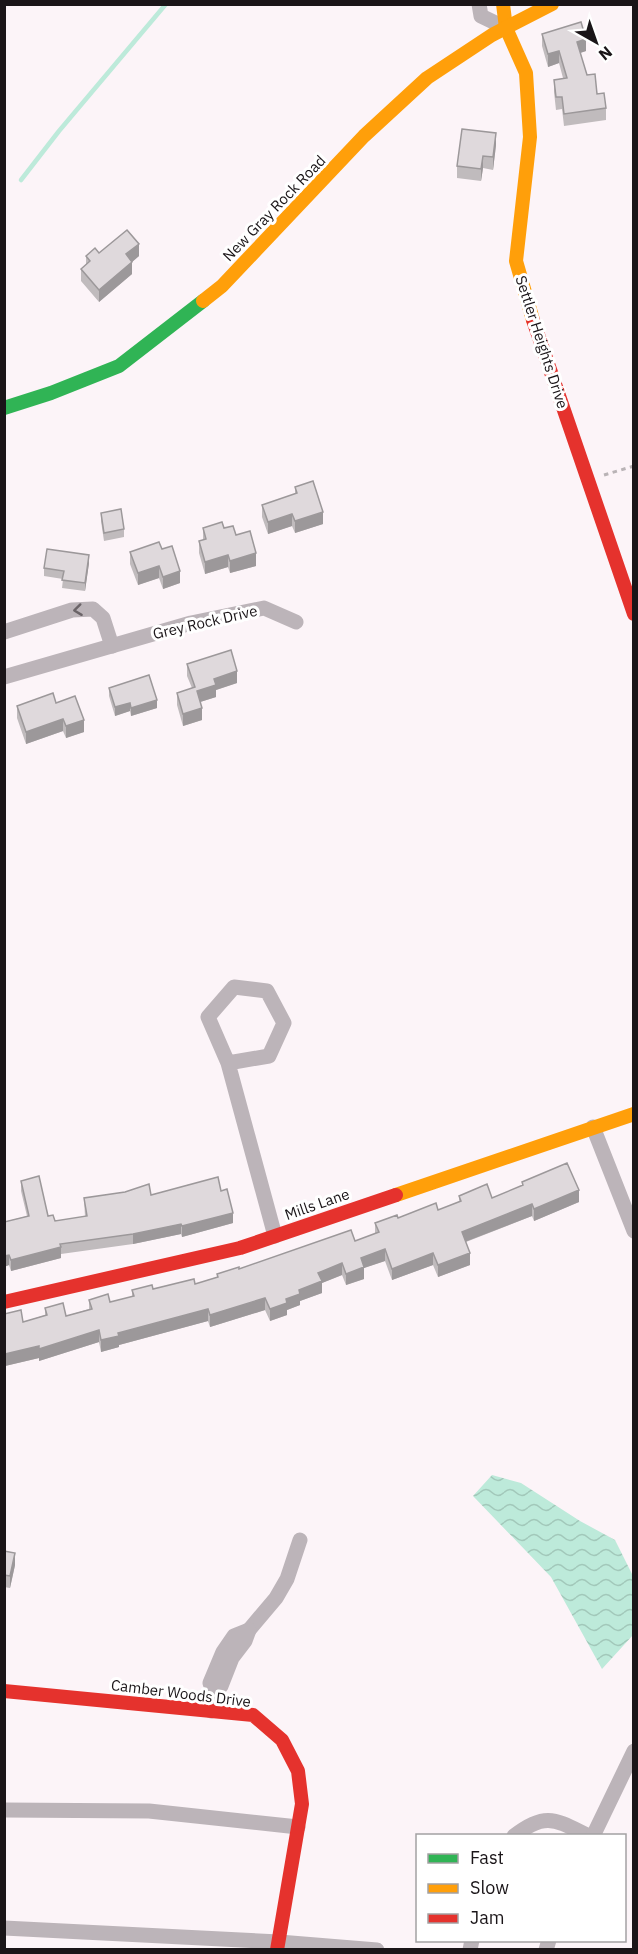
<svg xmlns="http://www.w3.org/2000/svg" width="638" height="1954" font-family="'IBM Plex Sans',sans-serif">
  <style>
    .water { fill: url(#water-waves) }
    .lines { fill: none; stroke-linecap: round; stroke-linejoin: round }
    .stream { stroke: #bdeada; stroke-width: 4.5 }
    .path { stroke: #b9b3b6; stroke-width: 3; stroke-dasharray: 4.5 4.5; stroke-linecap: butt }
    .street { stroke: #bcb4b9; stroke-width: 15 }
    .fast { stroke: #30b455; stroke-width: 14 }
    .slow { stroke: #ff9f0a; stroke-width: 14 }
    .jam { stroke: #e5322d; stroke-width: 14 }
    .wall { fill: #c0bbbd }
    .shaded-wall { fill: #9c989a }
    .building { fill: #dfd9dc; stroke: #9c989a; stroke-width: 1.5 }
    .oneway { stroke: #6b6468 }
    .labels { text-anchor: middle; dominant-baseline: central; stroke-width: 6; stroke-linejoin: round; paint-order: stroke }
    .street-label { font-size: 15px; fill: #1a1518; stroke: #fff }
  </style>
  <defs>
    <pattern id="water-waves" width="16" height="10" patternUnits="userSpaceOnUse" patternTransform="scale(1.5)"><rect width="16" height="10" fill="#bdeada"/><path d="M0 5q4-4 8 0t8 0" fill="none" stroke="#a2c8ba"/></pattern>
  </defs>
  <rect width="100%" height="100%" fill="#fcf4f8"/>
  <path class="water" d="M 492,1475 L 521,1483 L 580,1521 L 615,1540 L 633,1576 L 633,1635 L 602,1669 L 551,1577 L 473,1496 Z"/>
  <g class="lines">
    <path class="stream" d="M 21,180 L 59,131 L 166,4"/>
    <path class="path" d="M 604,475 L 634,466"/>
    <g class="street">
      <path d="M 479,4 L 481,16 L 506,28"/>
      <path d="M 4,632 L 72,610 L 93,609 L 103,618 L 112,646"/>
      <path d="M 4,677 L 191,623 L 264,608 L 296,622"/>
      <path d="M 228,1063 L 208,1017 L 234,987 L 267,991 L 284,1023 L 269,1056 L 228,1063 L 275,1236"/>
      <path d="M 593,1127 L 634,1231"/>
      <path d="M 249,1630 L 276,1598 L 287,1579 L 300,1540"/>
      <path d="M 211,1711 L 214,1695 L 221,1686 L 232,1658 L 245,1641 L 249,1630 L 234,1636 L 223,1652 L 210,1683 L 214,1695"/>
      <path d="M 4,1810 L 149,1811 L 298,1827"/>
      <path d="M 514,1836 C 546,1811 556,1820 589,1836"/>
      <path d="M 593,1836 L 634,1751"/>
      <path d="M 4,1928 L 279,1942 L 377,1950"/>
      <path d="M 470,1950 L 472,1940"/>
      <path d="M 546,1950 L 549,1940"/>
    </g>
    <path class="fast" d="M 4,408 L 51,393 L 119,366 L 203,301"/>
    <g class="slow">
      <path d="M 503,4 L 506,28 L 526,73 L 530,137 L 516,261 L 533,320"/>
      <path d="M 203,301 L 222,286 L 364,136 L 427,78 L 492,35 L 552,4"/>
      <path d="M 396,1195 L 634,1114"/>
    </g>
    <g class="jam">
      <path d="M 533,320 L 634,614"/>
      <path d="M 4,1302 L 240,1248 L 396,1195"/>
      <path d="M 4,1691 L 253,1715 L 282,1740 L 298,1771 L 302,1804 L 277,1950"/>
    </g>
  </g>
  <g class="wall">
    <path d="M 542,34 L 586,51 L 580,53 L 587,75 L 606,108 L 606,120 L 564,126 L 562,109 L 556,110 L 554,92 L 554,80 L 563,78 L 559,63 L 548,67 L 542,46 Z"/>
    <path d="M 496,145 L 493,170 L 483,168 L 481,181 L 457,178 L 457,166 Z"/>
    <path d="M 99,253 L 139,256 L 132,262 L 132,274 L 99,302 L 81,281 L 81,269 L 86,265 L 86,256 Z"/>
    <path d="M 295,487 L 323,524 L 295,533 L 292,526 L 268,534 L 262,517 L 262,505 L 295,494 Z"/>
    <path d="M 101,513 L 124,529 L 124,537 L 104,541 L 101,521 Z"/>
    <path d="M 203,528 L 224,528 L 236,535 L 256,566 L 230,573 L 228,567 L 205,574 L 199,553 L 199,541 L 203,540 Z"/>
    <path d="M 162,549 L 180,583 L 163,589 L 159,578 L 138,585 L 130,564 L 130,552 Z"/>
    <path d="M 89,563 L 85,591 L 62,588 L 63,579 L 44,576 L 44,568 Z"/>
    <path d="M 187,664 L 237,683 L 216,690 L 216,697 L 200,702 L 202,720 L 183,726 L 177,705 L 177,693 L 192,688 L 187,676 Z"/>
    <path d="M 109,688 L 157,708 L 131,716 L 130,711 L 115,716 L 109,696 Z"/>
    <path d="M 56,703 L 84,732 L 66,738 L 63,731 L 26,744 L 17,718 L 17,706 Z"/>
    <path d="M 21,1181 L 48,1216 L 55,1221 L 85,1217 L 84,1198 L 221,1191 L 233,1223 L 182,1237 L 181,1234 L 133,1244 L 61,1254 L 61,1258 L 11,1271 L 9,1265 L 4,1267 L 4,1222 L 27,1216 L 21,1191 Z"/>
    <path d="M 522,1182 L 579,1202 L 534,1221 L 532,1216 L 466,1242 L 470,1265 L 438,1277 L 433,1265 L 392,1280 L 385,1261 L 364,1268 L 364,1279 L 346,1285 L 342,1275 L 322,1283 L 322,1293 L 300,1301 L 300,1305 L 287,1310 L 287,1315 L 270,1321 L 265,1310 L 210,1327 L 208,1321 L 119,1345 L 119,1347 L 101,1352 L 99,1342 L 39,1361 L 39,1358 L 5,1366 L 4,1314 L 23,1322 L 45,1315 L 45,1308 L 66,1316 L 89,1309 L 89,1300 L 110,1302 L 132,1297 L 132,1290 L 153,1289 L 195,1284 L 217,1278 L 217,1274 L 355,1241 L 375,1234 L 375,1223 L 438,1210 L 459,1202 L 459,1196 L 492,1198 L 522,1186 Z"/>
    <path d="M 4,1551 L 15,1565 L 10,1588 L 4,1587 Z"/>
  </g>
  <g class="shaded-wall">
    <path d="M 586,39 L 586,51 L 577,54 L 577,42 Z"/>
    <path d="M 559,51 L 559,63 L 548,67 L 548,54 Z"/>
    <path d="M 496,133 L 496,145 L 493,170 L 493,157 Z"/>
    <path d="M 483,156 L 483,168 L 481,181 L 481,169 Z"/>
    <path d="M 139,244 L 139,256 L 132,262 L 132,274 L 99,302 L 99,290 L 126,254 Z"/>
    <path d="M 323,512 L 323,524 L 295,533 L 295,521 Z"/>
    <path d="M 292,514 L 292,526 L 268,534 L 268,522 Z"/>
    <path d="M 256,553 L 256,566 L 230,573 L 230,561 Z"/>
    <path d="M 89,555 L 89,563 L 85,591 L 85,583 Z"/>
    <path d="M 228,555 L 228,567 L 205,574 L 205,562 Z"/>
    <path d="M 159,566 L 159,578 L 138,585 L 138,573 Z"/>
    <path d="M 180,571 L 180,583 L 163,589 L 163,577 Z"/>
    <path d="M 237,671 L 237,683 L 216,690 L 216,697 L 197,703 L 197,691 L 214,679 Z"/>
    <path d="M 157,700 L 157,708 L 131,716 L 131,708 Z"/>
    <path d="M 130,703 L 130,711 L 115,716 L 115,707 Z"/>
    <path d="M 202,708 L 202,720 L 183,726 L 183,714 Z"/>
    <path d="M 63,719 L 63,731 L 26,744 L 26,732 Z"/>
    <path d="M 84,720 L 84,732 L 66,738 L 66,726 Z"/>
    <path d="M 579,1190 L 579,1202 L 534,1221 L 534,1209 Z"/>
    <path d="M 532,1204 L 532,1216 L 462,1243 L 462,1232 Z"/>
    <path d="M 233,1213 L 233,1223 L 182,1237 L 182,1226 Z"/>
    <path d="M 181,1224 L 181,1234 L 133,1244 L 133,1234 Z"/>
    <path d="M 61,1247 L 61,1258 L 11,1271 L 11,1260 Z"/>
    <path d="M 385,1249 L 385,1261 L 364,1268 L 364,1279 L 346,1285 L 346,1274 L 361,1258 Z"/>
    <path d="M 433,1253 L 433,1265 L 392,1280 L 392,1269 Z"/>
    <path d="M 470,1253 L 470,1265 L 438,1277 L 438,1265 Z"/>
    <path d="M 9,1255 L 9,1265 L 4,1267 L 4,1256 Z"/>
    <path d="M 342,1263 L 342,1275 L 322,1283 L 322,1293 L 300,1301 L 300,1305 L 287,1310 L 287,1315 L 270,1321 L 270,1309 L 299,1290 L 318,1273 Z"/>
    <path d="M 265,1298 L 265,1310 L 210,1327 L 210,1315 Z"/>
    <path d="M 208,1309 L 208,1321 L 119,1345 L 119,1347 L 101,1352 L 101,1340 L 118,1333 Z"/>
    <path d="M 99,1330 L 99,1342 L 39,1361 L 39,1349 Z"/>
    <path d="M 39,1346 L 39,1358 L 5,1366 L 5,1354 Z"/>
    <path d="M 15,1553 L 15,1565 L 10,1588 L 10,1576 Z"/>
  </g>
  <g class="building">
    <path d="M 581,22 L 586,39 L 577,42 L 587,75 L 595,74 L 597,94 L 604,93 L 606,108 L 564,114 L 562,97 L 556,97 L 554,80 L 567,78 L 559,51 L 548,54 L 542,34 Z"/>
    <path d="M 462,129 L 496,133 L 493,157 L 483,156 L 481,169 L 457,166 Z"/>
    <path d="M 127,230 L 139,244 L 126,254 L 132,262 L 99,290 L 81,269 L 90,261 L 86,256 L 95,248 L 99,253 Z"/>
    <path d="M 313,481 L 323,512 L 295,521 L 292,514 L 268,522 L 262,505 L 297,493 L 295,487 Z"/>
    <path d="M 121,509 L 124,529 L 104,533 L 101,513 Z"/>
    <path d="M 222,522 L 224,528 L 233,526 L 236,535 L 250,531 L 256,553 L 230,561 L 228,555 L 205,562 L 199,541 L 206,539 L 203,528 Z"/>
    <path d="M 159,542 L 162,549 L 172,546 L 180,571 L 163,577 L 159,566 L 138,573 L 130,552 Z"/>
    <path d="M 47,549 L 89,555 L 85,583 L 62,580 L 64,571 L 44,568 Z"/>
    <path d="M 231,650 L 237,671 L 214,679 L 216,685 L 197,691 L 202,708 L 183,714 L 177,693 L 195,687 L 187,664 Z"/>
    <path d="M 149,675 L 157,700 L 131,708 L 130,703 L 115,707 L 109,688 Z"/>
    <path d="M 53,693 L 56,703 L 75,696 L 84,720 L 66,726 L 63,719 L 26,732 L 17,706 Z"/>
    <path d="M 567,1163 L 579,1190 L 534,1209 L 532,1204 L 462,1232 L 470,1253 L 438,1265 L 433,1253 L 392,1269 L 385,1249 L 361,1258 L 364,1267 L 346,1274 L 342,1263 L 318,1273 L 322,1281 L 299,1290 L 300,1294 L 286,1299 L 287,1303 L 270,1309 L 265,1298 L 210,1315 L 208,1309 L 118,1333 L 119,1336 L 101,1340 L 99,1330 L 39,1349 L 39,1346 L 5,1354 L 4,1314 L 21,1310 L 23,1322 L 47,1315 L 45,1308 L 63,1303 L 66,1316 L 92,1309 L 89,1300 L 108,1294 L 110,1302 L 134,1296 L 132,1290 L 152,1285 L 153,1289 L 194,1279 L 195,1284 L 218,1277 L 217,1274 L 239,1267 L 239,1269 L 351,1230 L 355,1241 L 379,1232 L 375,1223 L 397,1215 L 398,1218 L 436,1203 L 438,1210 L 461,1201 L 459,1196 L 487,1184 L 492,1198 L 523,1185 L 522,1182 Z"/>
    <path d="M 39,1176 L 48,1216 L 53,1215 L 55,1221 L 87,1216 L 84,1198 L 125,1192 L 149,1184 L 151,1195 L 218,1177 L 221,1191 L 227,1189 L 233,1213 L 182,1226 L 181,1224 L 133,1234 L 60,1244 L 61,1247 L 11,1260 L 9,1255 L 4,1256 L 4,1222 L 29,1216 L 21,1181 Z"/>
    <path d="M 4,1551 L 15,1553 L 10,1576 L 4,1575 Z"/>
  </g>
  <defs><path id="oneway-chevron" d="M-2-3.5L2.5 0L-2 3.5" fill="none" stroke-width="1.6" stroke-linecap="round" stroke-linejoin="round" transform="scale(1.5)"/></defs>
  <use class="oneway" href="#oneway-chevron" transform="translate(78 610) rotate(173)"/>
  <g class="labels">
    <g class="street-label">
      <text transform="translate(274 208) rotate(-46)">New Gray Rock Road</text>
      <text transform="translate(542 342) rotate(72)">Settler Heights Drive</text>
      <text transform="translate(205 622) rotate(-13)">Grey Rock Drive</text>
      <text transform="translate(317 1204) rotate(-19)">Mills Lane</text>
      <text transform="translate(181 1693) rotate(7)">Camber Woods Drive</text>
    </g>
  </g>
  <rect width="638" height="1954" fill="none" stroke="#1a1518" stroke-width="12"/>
  <rect x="416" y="1834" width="210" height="108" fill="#ffffff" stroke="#a3a1a3" stroke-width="1.5"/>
  <rect x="428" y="1854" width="30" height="9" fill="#30b455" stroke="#a3a1a3" stroke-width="1.5"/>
  <text x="470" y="1864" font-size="18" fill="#1a1518">Fast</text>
  <rect x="428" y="1884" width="30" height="9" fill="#ff9f0a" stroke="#a3a1a3" stroke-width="1.5"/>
  <text x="470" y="1894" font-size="18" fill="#1a1518">Slow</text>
  <rect x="428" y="1914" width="30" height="9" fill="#e5322d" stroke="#a3a1a3" stroke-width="1.5"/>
  <text x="470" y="1924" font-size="18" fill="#1a1518">Jam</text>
  <g transform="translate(596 42) rotate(140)" stroke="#ffffff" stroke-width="4.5" paint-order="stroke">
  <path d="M0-4.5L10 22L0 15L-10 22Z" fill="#1a1518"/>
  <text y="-9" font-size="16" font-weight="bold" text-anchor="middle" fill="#1a1518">N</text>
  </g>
</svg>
